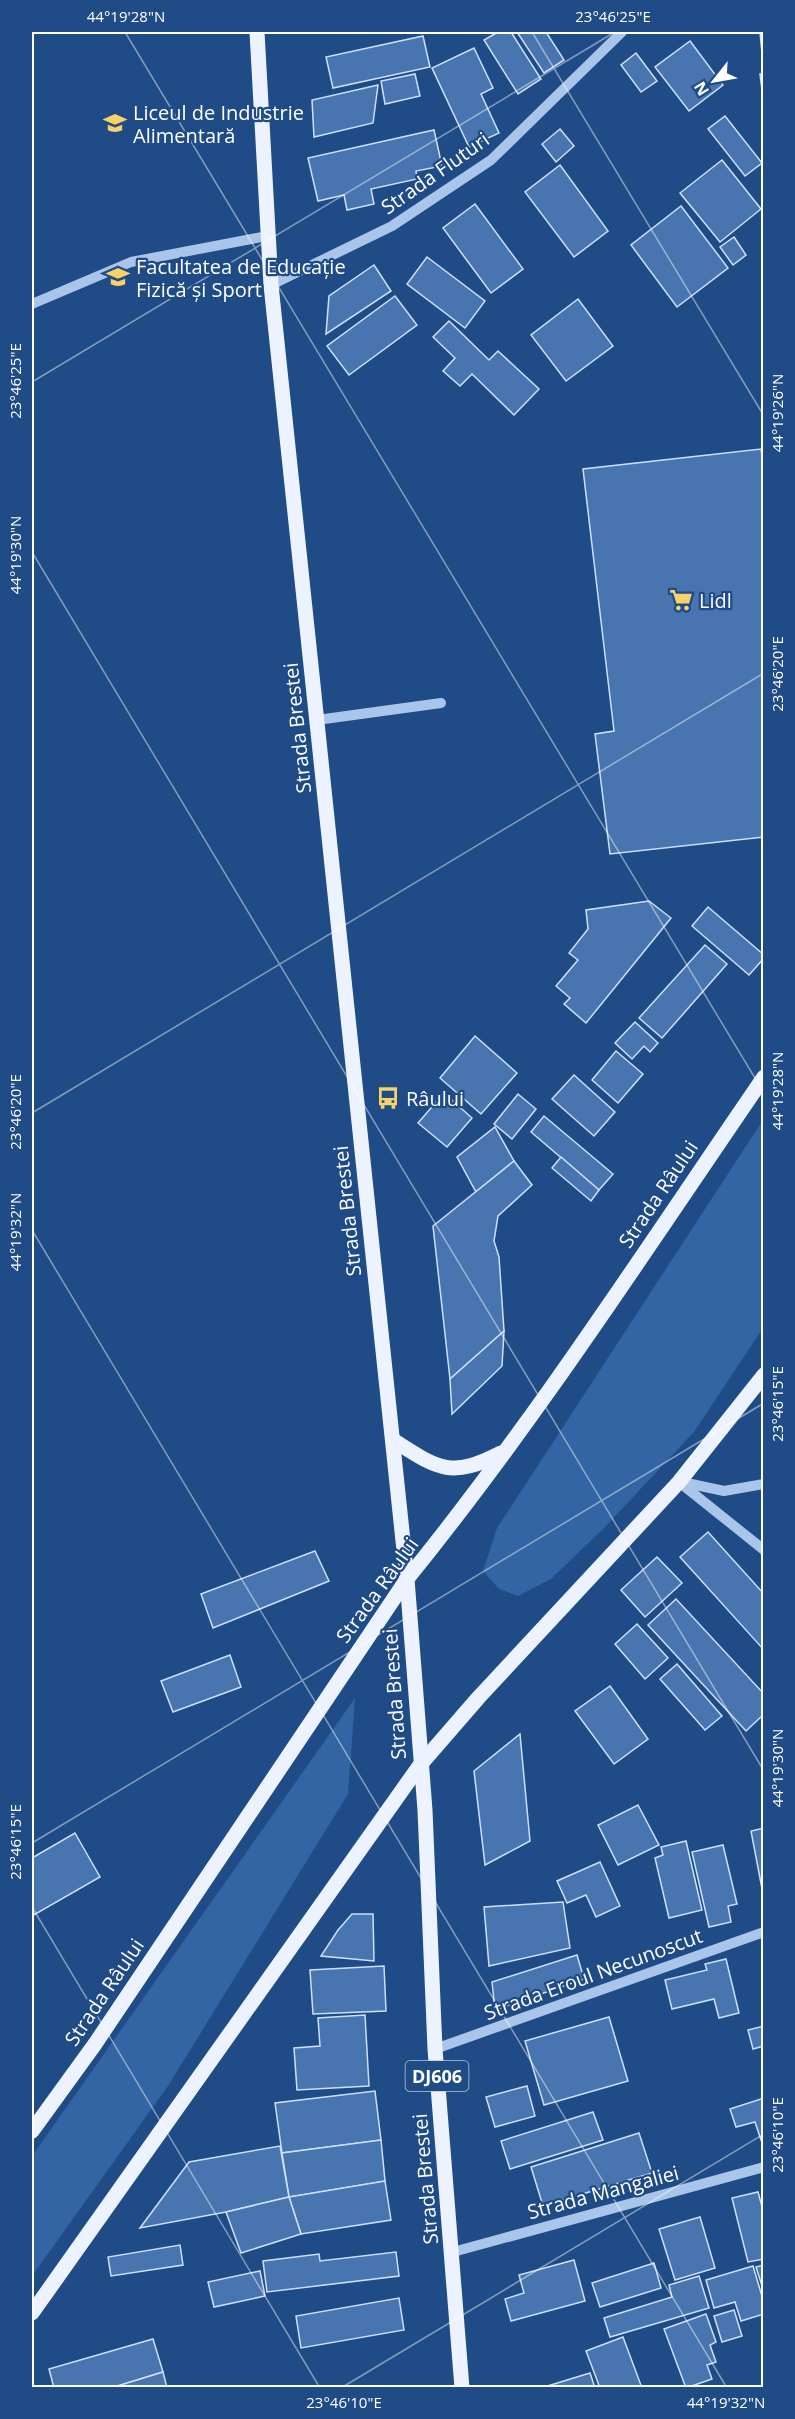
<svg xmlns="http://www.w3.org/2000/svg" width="795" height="2419" font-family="'Open Sans',sans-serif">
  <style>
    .green { fill: #3364a4 }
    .building { fill: #4874af; stroke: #cde0f8; stroke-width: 1.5 }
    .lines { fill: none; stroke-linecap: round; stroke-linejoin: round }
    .minor { stroke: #a9c5ea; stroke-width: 10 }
    .major { stroke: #edf3fe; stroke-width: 15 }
    .ticks { fill: none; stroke: #fff; stroke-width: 1.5; stroke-opacity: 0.45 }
    .labels { text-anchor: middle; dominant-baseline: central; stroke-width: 4.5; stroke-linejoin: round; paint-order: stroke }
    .shield { fill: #1f4b87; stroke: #bcc9db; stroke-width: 1.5 }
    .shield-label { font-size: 18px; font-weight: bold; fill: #fff }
    .poi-label { font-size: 20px; fill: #fff; stroke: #1f4b87; text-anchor: start }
    .street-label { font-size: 20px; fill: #fff; stroke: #1f4b87 }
    .neatline { fill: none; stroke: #fff; stroke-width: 2 }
    .ticks-label { font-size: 15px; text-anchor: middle; fill: #fff }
  </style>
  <rect width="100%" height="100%" fill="#1f4b87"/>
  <g class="green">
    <path d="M 763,1120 L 763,1328 L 694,1432 L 605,1527 L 551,1579 L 518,1596 L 499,1589 L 483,1571 L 497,1528 Z"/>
    <path d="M 355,1698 L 348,1794 L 168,2086 L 32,2276 L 32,2156 Z"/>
  </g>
  <g class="building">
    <path d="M 498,32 L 511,32 L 541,79 L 518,94 L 484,40 Z"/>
    <path d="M 517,32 L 546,32 L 564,60 L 544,73 Z"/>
    <path d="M 760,32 L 764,32 L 764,64 L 763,64 Z"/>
    <path d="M 423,36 L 430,67 L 333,88 L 326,57 Z"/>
    <path d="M 690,41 L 723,85 L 689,111 L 655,67 Z"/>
    <path d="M 474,48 L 493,88 L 481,94 L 499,133 L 469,147 L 432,68 Z"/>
    <path d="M 636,53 L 657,81 L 641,92 L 621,65 Z"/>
    <path d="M 415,74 L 420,96 L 385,104 L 381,81 Z"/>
    <path d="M 760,74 L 764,74 L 764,106 Z"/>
    <path d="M 378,85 L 373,123 L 314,137 L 312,100 Z"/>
    <path d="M 725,116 L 762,163 L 745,176 L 708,129 Z"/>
    <path d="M 560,129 L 574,146 L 556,162 L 542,144 Z"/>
    <path d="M 434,130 L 442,166 L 416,171 L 417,179 L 371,189 L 374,204 L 347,210 L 344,195 L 318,201 L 308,158 Z"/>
    <path d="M 722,160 L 761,209 L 720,242 L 680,193 Z"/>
    <path d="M 560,165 L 608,231 L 574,257 L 525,192 Z"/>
    <path d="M 475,204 L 523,269 L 491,293 L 443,228 Z"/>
    <path d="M 681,206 L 728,268 L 677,307 L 631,245 Z"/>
    <path d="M 734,237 L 746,255 L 733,265 L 720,247 Z"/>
    <path d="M 427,257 L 485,301 L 465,328 L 407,284 Z"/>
    <path d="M 374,265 L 391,291 L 326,334 L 329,296 Z"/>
    <path d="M 395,296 L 417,325 L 349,375 L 327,346 Z"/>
    <path d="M 578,299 L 613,346 L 566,381 L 531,335 Z"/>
    <path d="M 449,321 L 489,360 L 498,351 L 539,389 L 514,415 L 472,374 L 460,386 L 443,371 L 455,358 L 433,337 Z"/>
    <path d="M 761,449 L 764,469 L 764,837 L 610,854 L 595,734 L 614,731 L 583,469 Z"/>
    <path d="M 649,901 L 671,918 L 586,1023 L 564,1004 L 570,998 L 556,986 L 578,960 L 569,953 L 588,929 L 586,910 Z"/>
    <path d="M 708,907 L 764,955 L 764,958 L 749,975 L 692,926 Z"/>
    <path d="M 705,945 L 727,964 L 662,1038 L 639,1018 Z"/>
    <path d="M 635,1022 L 658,1043 L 650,1052 L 644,1046 L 632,1059 L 615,1043 Z"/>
    <path d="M 475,1036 L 517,1073 L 481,1114 L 440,1078 Z"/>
    <path d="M 616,1051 L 643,1074 L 618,1103 L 592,1080 Z"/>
    <path d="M 574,1075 L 615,1112 L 594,1136 L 552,1099 Z"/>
    <path d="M 444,1093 L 472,1118 L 447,1147 L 418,1123 Z"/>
    <path d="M 518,1094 L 536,1109 L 512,1139 L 494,1124 Z"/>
    <path d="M 544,1116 L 613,1174 L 599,1190 L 531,1132 Z"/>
    <path d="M 495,1127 L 514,1161 L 476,1192 L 457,1157 Z"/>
    <path d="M 561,1157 L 599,1190 L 591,1201 L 552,1168 Z"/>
    <path d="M 514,1161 L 532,1185 L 498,1216 L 494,1241 L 499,1257 L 504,1331 L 450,1379 L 433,1226 Z"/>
    <path d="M 504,1331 L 502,1366 L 452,1414 L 450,1379 Z"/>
    <path d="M 708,1532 L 764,1594 L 764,1650 L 680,1557 Z"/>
    <path d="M 315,1551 L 329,1581 L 213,1628 L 201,1594 Z"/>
    <path d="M 657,1557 L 682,1583 L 645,1617 L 621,1590 Z"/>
    <path d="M 676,1599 L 764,1694 L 764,1714 L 746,1731 L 648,1625 Z"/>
    <path d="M 637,1624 L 668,1658 L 645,1679 L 615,1644 Z"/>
    <path d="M 230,1655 L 241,1687 L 173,1712 L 161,1681 Z"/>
    <path d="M 677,1664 L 722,1716 L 705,1730 L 660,1679 Z"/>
    <path d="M 610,1686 L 648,1739 L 614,1764 L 575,1711 Z"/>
    <path d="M 520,1734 L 530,1841 L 485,1865 L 474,1771 Z"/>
    <path d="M 638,1805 L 659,1845 L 618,1865 L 598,1825 Z"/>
    <path d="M 764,1828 L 764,1899 L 751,1831 Z"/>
    <path d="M 75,1833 L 100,1877 L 32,1916 L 32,1858 Z"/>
    <path d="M 686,1841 L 702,1910 L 669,1918 L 655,1858 L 663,1855 L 661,1847 Z"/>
    <path d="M 723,1845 L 737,1904 L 728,1906 L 731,1922 L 709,1927 L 692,1852 Z"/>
    <path d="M 600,1862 L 620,1906 L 596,1917 L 586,1895 L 567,1903 L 557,1881 Z"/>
    <path d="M 563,1902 L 570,1948 L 489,1966 L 484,1907 Z"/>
    <path d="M 352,1914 L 373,1914 L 374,1961 L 321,1956 L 338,1930 Z"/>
    <path d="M 577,1955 L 584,1979 L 495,2010 L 492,1982 Z"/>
    <path d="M 726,1959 L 739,2013 L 719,2018 L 714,1999 L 672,2009 L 665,1980 L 707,1970 L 705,1964 Z"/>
    <path d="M 384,1966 L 386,2011 L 313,2014 L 310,1970 Z"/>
    <path d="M 365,2015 L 369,2086 L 297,2090 L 294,2048 L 320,2046 L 318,2018 Z"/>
    <path d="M 609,2017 L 628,2081 L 544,2105 L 525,2041 Z"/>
    <path d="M 764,2026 L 764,2046 L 753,2049 L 748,2030 Z"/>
    <path d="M 527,2086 L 535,2116 L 495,2127 L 486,2097 Z"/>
    <path d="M 375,2091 L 381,2140 L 282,2153 L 275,2103 Z"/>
    <path d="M 764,2098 L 764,2139 L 761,2140 L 755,2122 L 736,2127 L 730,2109 Z"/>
    <path d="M 593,2112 L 603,2140 L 510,2169 L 501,2141 Z"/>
    <path d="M 639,2133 L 652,2173 L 543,2206 L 531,2167 Z"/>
    <path d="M 381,2140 L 385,2181 L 289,2197 L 282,2153 Z"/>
    <path d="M 280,2146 L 289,2197 L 226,2212 L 140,2228 L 189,2162 Z"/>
    <path d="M 385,2181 L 391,2220 L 301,2234 L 289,2197 Z"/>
    <path d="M 758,2192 L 764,2214 L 764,2259 L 748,2262 L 732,2198 Z"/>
    <path d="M 289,2197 L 301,2234 L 241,2253 L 226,2212 Z"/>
    <path d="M 700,2217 L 715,2268 L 675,2280 L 659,2229 Z"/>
    <path d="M 180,2245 L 183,2265 L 111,2276 L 108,2257 Z"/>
    <path d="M 396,2252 L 399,2276 L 267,2292 L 263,2261 L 319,2254 L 320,2261 Z"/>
    <path d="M 574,2260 L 585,2301 L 511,2321 L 505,2299 L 524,2293 L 519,2275 Z"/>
    <path d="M 654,2263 L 661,2288 L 600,2307 L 592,2283 Z"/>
    <path d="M 764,2265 L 764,2292 L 756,2267 Z"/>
    <path d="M 753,2266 L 764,2303 L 764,2314 L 741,2321 L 735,2302 L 714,2308 L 706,2280 Z"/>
    <path d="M 260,2271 L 265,2296 L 214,2307 L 208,2282 Z"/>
    <path d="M 699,2276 L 709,2308 L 610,2337 L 604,2318 L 672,2297 L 669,2285 Z"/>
    <path d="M 399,2298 L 404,2330 L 301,2348 L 296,2316 Z"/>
    <path d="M 734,2310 L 742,2336 L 722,2342 L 714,2316 Z"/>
    <path d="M 706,2314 L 716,2342 L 710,2345 L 716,2362 L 707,2365 L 712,2379 L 686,2388 L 664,2329 Z"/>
    <path d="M 623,2337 L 642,2388 L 600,2388 L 586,2351 Z"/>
    <path d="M 153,2339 L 163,2372 L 111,2388 L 54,2388 L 49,2369 Z"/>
    <path d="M 163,2372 L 167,2388 L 111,2388 Z"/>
    <path d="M 590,2373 L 595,2388 L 541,2388 Z"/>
  </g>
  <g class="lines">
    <g class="minor">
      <path d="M 271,285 L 392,226 L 491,160 L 622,32"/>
      <path d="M 32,304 L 131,262 L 267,236"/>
      <path d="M 317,720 L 441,703"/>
      <path d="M 679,1482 L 764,1550"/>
      <path d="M 682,1482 L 724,1491 L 764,1484"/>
      <path d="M 435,2049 L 764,1932"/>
      <path d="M 453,2252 L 764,2167"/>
    </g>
    <g class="major">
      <path d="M 257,32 L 271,285 L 407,1579 L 425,1810 L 435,2049 L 462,2388"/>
      <path d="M 393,1440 C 438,1469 451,1479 501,1453"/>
      <path d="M 32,2131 L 95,2044 L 407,1579 C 536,1420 648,1246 764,1077"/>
      <path d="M 32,2313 L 420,1765 L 479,1697 L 679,1482 L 764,1375"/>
    </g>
  </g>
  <path class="ticks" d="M 125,32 L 764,1093M 532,32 L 764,416M 32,382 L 615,32M 32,552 L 764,1771M 32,1113 L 764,673M 32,1230 L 727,2388M 32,1843 L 764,1403M 32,1907 L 320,2388M 341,2388 L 764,2134"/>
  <defs>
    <g id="school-bare" transform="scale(1.8)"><path d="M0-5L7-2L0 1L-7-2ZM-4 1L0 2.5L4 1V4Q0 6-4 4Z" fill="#f8d169" stroke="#1f4b87" stroke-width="2.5" paint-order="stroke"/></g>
    <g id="university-bare" transform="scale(1.8)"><path d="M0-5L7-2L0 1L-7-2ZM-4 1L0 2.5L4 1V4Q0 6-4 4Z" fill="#f8d169" stroke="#1f4b87" stroke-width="2.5" paint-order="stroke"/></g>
    <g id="supermarket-bare" transform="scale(1.8)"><path d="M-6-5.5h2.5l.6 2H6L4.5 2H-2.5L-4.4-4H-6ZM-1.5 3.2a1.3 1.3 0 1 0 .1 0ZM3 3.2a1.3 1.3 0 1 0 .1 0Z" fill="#f8d169" stroke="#1f4b87" stroke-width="2.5" paint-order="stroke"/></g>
    <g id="bus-bare" transform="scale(1.8)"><path d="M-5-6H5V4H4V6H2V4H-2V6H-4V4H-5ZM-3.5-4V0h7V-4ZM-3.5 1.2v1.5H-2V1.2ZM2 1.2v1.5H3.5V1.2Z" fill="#f8d169" stroke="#1f4b87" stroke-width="2.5" paint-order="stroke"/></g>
  </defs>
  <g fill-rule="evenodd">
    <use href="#school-bare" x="115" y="123"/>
    <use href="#university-bare" x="118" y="277"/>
    <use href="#supermarket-bare" x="681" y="600"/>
    <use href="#bus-bare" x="388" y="1098"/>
  </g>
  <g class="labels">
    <rect class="shield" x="405.5" y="2061" width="63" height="30" rx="4.5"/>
    <g class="shield-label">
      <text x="437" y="2076">DJ606</text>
    </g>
    <g class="poi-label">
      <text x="133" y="112">Liceul de Industrie<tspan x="133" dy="23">Alimentară</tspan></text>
      <text x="136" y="266">Facultatea de Educație<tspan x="136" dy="23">Fizică și Sport</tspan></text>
      <text x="699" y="600">Lidl</text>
      <text x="406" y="1098">Râului</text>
    </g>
    <g class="street-label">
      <text transform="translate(435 173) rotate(-35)">Strada Fluturi</text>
      <text transform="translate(297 728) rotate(-96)">Strada Brestei</text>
      <text transform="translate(658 1194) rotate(-56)">Strada Râului</text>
      <text transform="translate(347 1211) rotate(-96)">Strada Brestei</text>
      <text transform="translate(377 1590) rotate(-54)">Strada Râului</text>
      <text transform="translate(394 1694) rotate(-94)">Strada Brestei</text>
      <text transform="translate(593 1974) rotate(-20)">Strada Eroul Necunoscut</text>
      <text transform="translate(104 1992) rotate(-56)">Strada Râului</text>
      <text transform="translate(425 2179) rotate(-95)">Strada Brestei</text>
      <text transform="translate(603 2192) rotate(-15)">Strada Mangaliei</text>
    </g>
  </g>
  <rect width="795" height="2419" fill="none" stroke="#1f4b87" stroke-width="66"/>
  <g transform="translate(714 81) rotate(239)" stroke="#1f4b87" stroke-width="4.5" paint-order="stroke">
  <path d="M0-4.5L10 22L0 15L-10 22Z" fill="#ffffff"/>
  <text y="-9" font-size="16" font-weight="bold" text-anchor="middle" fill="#ffffff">N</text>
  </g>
  <rect x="33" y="33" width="729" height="2353" class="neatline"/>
  <g class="ticks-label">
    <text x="126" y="22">44°19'28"N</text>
    <text x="613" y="22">23°46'25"E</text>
    <text transform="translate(16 381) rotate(-90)" y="5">23°46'25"E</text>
    <text transform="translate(778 413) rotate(-90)" y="5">44°19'26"N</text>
    <text transform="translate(16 555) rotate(-90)" y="5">44°19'30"N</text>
    <text transform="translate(778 674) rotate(-90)" y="5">23°46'20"E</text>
    <text transform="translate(778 1091) rotate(-90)" y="5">44°19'28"N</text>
    <text transform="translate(16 1112) rotate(-90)" y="5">23°46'20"E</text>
    <text transform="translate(16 1232) rotate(-90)" y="5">44°19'32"N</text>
    <text transform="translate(778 1404) rotate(-90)" y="5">23°46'15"E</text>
    <text transform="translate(778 1768) rotate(-90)" y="5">44°19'30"N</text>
    <text transform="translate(16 1842) rotate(-90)" y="5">23°46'15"E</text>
    <text transform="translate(778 2135) rotate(-90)" y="5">23°46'10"E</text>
    <text x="344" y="2408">23°46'10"E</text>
    <text x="726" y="2408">44°19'32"N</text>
  </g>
</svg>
